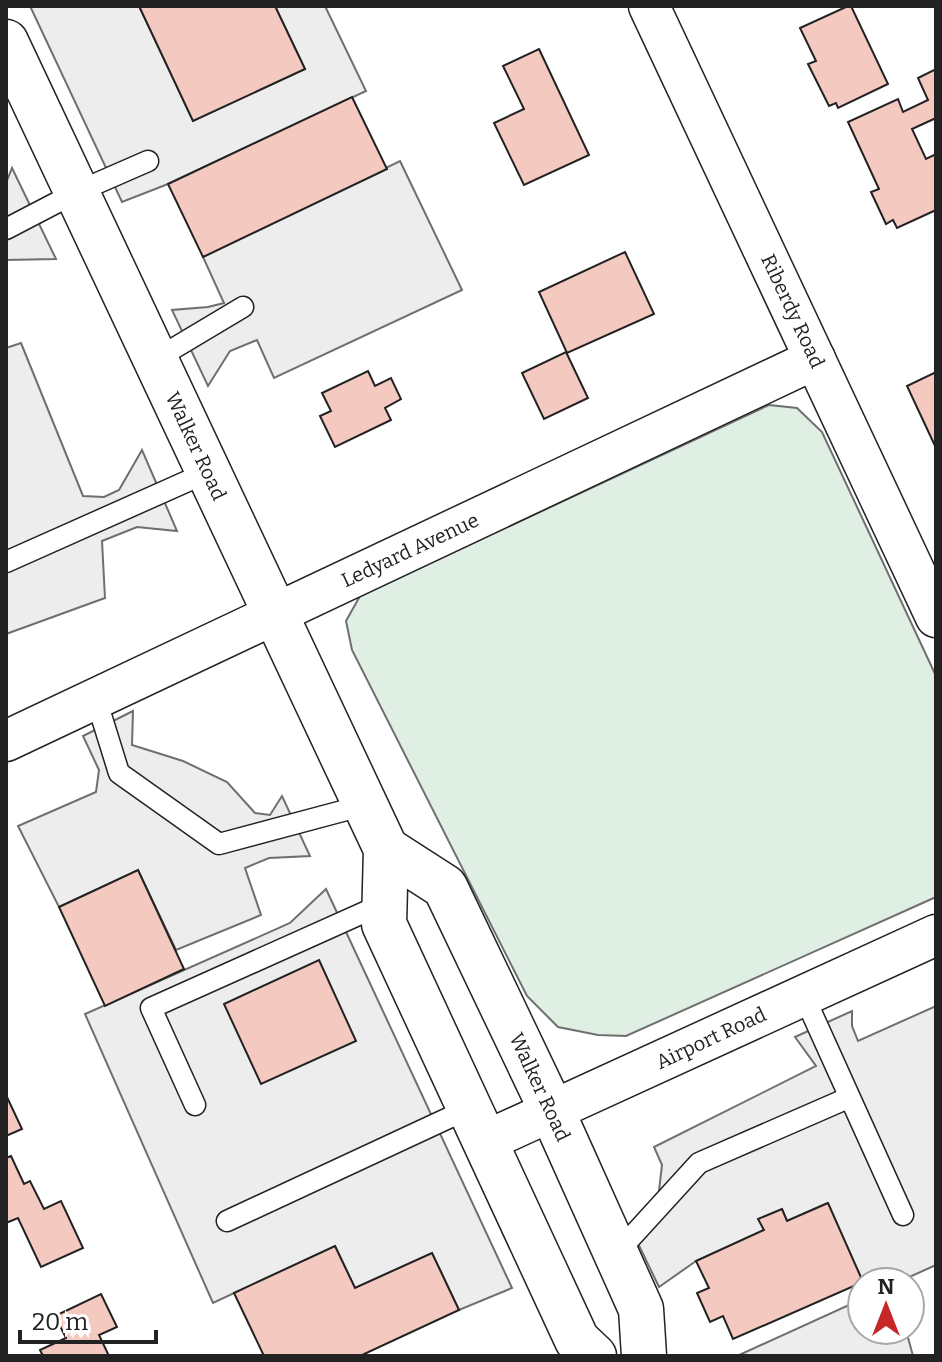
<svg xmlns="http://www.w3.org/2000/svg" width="942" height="1362" font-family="Bitter,serif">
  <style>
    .green { fill: #e0efe3; stroke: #6f6f6f; stroke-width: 2 }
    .parking { fill: #ededed; stroke: #6f6f6f; stroke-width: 2 }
    .building { fill: #f3c9c0; stroke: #222; stroke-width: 2 }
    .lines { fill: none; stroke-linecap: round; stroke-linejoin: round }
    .service-casing { stroke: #222; stroke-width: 23 }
    .minor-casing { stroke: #222; stroke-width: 43 }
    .secondary-casing { stroke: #222; stroke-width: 47 }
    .service { stroke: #fff; stroke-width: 20 }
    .minor { stroke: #fff; stroke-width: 40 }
    .secondary { stroke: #fff; stroke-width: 44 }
    .labels { text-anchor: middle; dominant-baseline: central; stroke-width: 6; stroke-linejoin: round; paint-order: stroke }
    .street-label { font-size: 20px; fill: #222; stroke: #fff }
  </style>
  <rect width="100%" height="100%" fill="#fff"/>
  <path class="green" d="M 769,405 L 797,408 L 822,432 L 936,676 L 936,897 L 626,1036 L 598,1035 L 558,1027 L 527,996 L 352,650 L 346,621 L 360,596 Z"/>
  <g class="parking">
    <path d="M 30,6 L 139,6 L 193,121 L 305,69 L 275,6 L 325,6 L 366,91 L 168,184 L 122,202 Z"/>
    <path d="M 400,161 L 462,290 L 274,378 L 257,340 L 230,351 L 208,386 L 172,310 L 208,307 L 224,303 L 203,257 Z"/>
    <path d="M 12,168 L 56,259 L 6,260 L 6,183 Z"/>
    <path d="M 21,343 L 83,496 L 104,497 L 119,490 L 142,450 L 177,531 L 137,527 L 102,541 L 105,598 L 6,634 L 6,348 Z"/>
    <path d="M 133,711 L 132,745 L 183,761 L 227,782 L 255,813 L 270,815 L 282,796 L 310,856 L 269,858 L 245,868 L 261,915 L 176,950 L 138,870 L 59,907 L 18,826 L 96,792 L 99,770 L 83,736 Z"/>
    <path d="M 326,889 L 512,1288 L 459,1310 L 432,1253 L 355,1288 L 335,1246 L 213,1303 L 85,1014 L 290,923 Z"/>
    <path d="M 936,1006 L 936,1265 L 907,1278 L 908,1282 L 863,1282 L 827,1203 L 787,1221 L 782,1209 L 759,1219 L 764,1230 L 696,1261 L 659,1287 L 631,1229 L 658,1199 L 662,1165 L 654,1147 L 816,1066 L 795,1037 L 852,1011 L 852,1026 L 858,1041 Z"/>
    <path d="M 862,1299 L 862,1330 L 906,1330 L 913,1356 L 737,1356 Z"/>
  </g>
  <g class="building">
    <path d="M 139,6 L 275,6 L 305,69 L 193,121 Z"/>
    <path d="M 848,6 L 851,6 L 888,84 L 838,108 L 836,103 L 829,106 L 808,64 L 816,61 L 800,28 Z"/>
    <path d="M 539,49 L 589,155 L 524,185 L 494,123 L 524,109 L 503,66 Z"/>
    <path d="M 936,69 L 936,118 L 912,129 L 926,159 L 936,154 L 936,210 L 897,228 L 893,220 L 886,224 L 871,192 L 879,189 L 848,122 L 898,99 L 903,112 L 928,100 L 918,78 Z"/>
    <path d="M 352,97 L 387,169 L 203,257 L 168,184 Z"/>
    <path d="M 625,252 L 654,314 L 567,353 L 539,292 Z"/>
    <path d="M 566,352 L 588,398 L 544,419 L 522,373 Z"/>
    <path d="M 368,371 L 375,386 L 391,378 L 401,399 L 385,408 L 391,420 L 335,447 L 320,416 L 331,411 L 322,393 Z"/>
    <path d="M 936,372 L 936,448 L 907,386 Z"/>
    <path d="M 138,870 L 184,969 L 105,1006 L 59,907 Z"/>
    <path d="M 319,960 L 356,1041 L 261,1084 L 224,1004 Z"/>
    <path d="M 6,1095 L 22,1129 L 6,1136 Z"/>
    <path d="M 11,1156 L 24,1184 L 30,1181 L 44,1209 L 61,1201 L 83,1248 L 41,1267 L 18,1218 L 6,1223 L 6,1158 Z"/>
    <path d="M 828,1203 L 863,1282 L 733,1339 L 723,1316 L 710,1322 L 697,1293 L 709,1288 L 696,1261 L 764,1230 L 758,1219 L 782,1209 L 787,1221 Z"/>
    <path d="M 335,1246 L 355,1288 L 432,1253 L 459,1310 L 360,1356 L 264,1356 L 234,1293 Z"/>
    <path d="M 101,1294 L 117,1327 L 99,1335 L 109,1356 L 43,1356 L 40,1350 L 66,1338 L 55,1316 Z"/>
  </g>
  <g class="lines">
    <g class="service-casing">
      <g id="service">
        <path d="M 6,229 L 77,192 L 148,161"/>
        <path d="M 156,359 L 243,307"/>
        <path d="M 6,562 L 208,472"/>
        <path d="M 96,699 L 119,773 L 219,844 L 365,805"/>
        <path d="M 804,996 L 903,1215"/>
        <path d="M 195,1105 L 151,1008 L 385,903"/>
        <path d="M 227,1221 L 470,1108"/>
        <path d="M 616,1254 L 699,1163 L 848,1098"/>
      </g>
    </g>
    <g class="minor-casing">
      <g id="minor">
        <path d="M 649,6 L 936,617"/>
        <path d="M 6,741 L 815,359"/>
        <path d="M 486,1141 L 936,935"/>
      </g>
    </g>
    <g class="secondary-casing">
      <g id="secondary">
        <path d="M 6,42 L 386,849 L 384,924 L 577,1340 L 594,1356"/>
        <path d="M 386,849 L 445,887 L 552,1111 L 641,1309 L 644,1356"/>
      </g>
    </g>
    <use href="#service" class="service"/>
    <use href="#minor" class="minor"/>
    <use href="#secondary" class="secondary"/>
  </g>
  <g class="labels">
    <g class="street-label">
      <text transform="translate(793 311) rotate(65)">Riberdy Road</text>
      <text transform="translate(196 446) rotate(65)">Walker Road</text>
      <text transform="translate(410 550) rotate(-25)">Ledyard Avenue</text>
      <text transform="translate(711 1038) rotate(-25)">Airport Road</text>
      <text transform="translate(540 1087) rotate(65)">Walker Road</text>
    </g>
  </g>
  <rect width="942" height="1362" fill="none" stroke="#222222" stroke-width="16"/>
  <g transform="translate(886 1306)"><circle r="38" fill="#ffffff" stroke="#a7a7a7" stroke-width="2"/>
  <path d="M0-6L14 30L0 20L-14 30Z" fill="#c62828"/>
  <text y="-12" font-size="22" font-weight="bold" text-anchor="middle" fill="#222222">N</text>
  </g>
  <path d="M20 1330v12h136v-12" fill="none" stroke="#222222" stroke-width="4"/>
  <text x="32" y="1330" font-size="24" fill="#222222" stroke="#ffffff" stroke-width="6" paint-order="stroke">20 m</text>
</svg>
